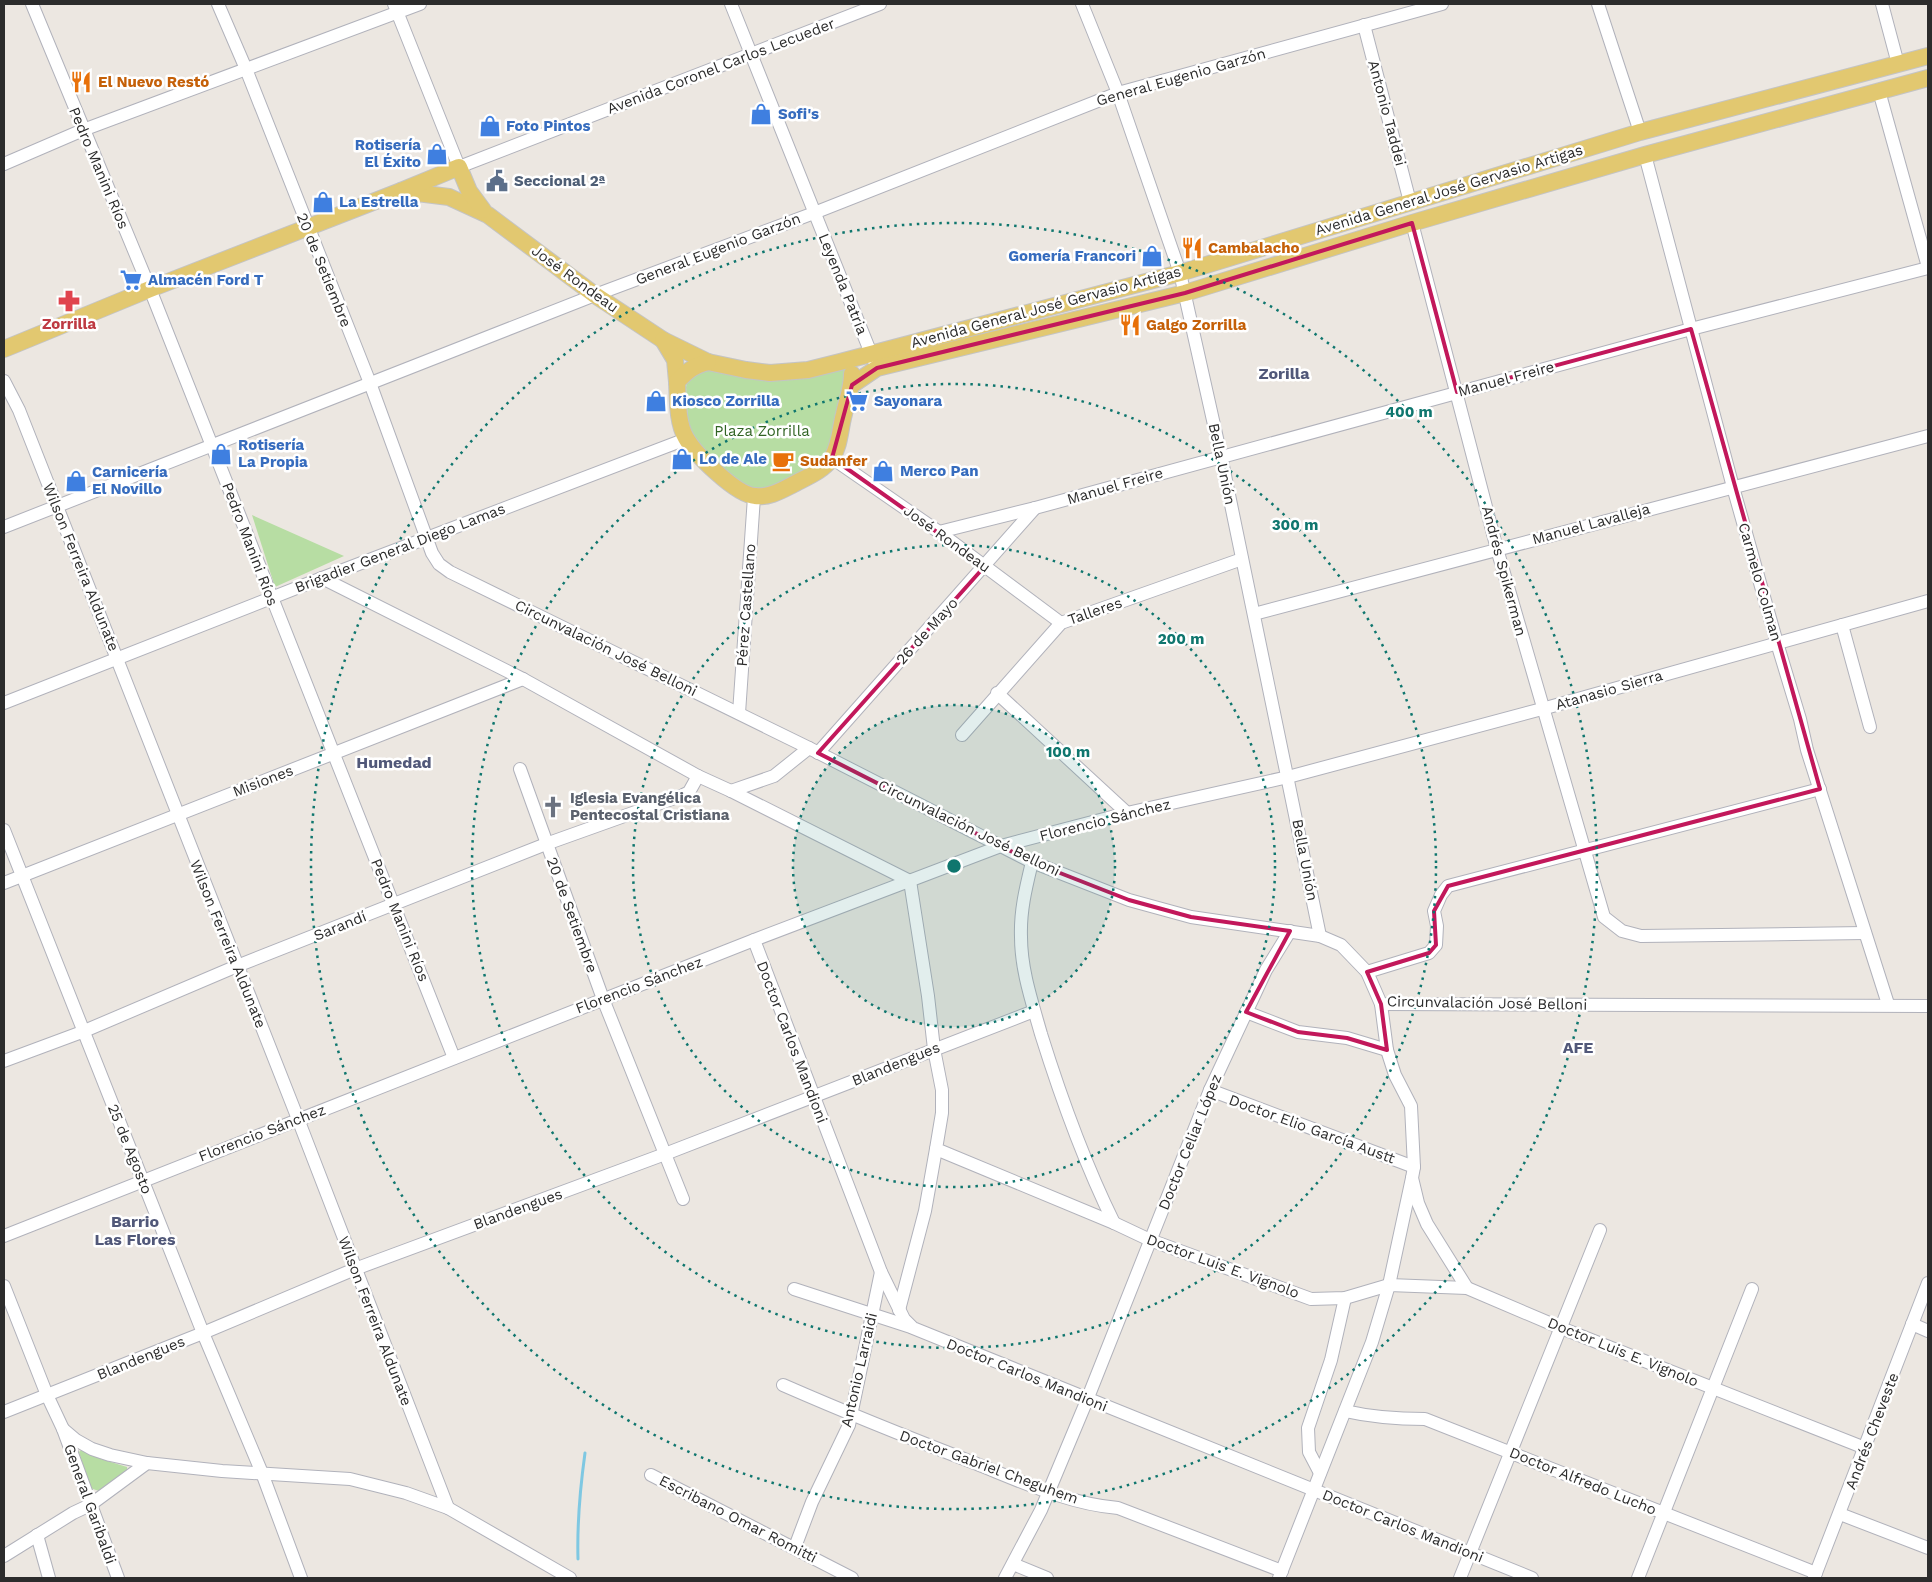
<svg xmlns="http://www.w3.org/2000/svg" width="1932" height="1582" font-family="'Work Sans',sans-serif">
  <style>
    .green { fill: #b7dda3 }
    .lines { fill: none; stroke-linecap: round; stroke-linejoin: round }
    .stream { stroke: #7fc8e2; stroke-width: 3 }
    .minor-casing { stroke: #b1b2bb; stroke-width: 14 }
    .major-casing { stroke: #c4c4c4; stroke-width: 18 }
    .minor { stroke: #fff; stroke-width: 12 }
    .major { stroke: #e2c870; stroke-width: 16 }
    .marked { fill: none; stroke: #c2185b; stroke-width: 4; stroke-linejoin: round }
    .ring { fill: none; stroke: #0f766e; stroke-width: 2.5; stroke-dasharray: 2.5 5 }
    .labels { text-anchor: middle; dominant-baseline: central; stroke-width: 5; stroke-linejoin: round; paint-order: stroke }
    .street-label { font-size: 15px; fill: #2c2c2c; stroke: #fff }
    .food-label { font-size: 15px; font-weight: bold; fill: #c56008; stroke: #fff; text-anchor: start }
    .shop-label { font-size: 15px; font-weight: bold; fill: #366cbe; stroke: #fff; text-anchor: start }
    .service-label { font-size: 15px; font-weight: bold; fill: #4e5e75; stroke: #fff; text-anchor: start }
    .health-label { font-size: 15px; font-weight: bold; fill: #be3a42; stroke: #fff }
    .park-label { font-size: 15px; fill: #306323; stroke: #fff }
    .worship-label { font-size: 15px; font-weight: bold; fill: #5b616d; stroke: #fff; text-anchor: start }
    .neighbourhood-label { font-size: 16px; font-weight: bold; fill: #515879; stroke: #fff }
    .centre { fill: #0f766e; stroke: #fff; stroke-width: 2.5 }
    .ring-label { font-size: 15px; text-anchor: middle; font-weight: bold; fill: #0f766e; stroke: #fff; stroke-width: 5; stroke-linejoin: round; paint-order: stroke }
  </style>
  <rect width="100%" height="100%" fill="#ece7e1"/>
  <g class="green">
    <path d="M 843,368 L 847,375 L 828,450 L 816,464 L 802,472 L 767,488 L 758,489 L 739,484 L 697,443 L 688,425 L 686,387 L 687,382 L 702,369 Z"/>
    <path d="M 252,515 L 344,556 L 275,587 Z"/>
    <path d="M 81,1450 L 101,1459 L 127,1467 L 127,1472 L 99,1491 L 90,1488 L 79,1452 Z"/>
  </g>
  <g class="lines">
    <path class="stream" d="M 578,1559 C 577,1523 580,1489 585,1453"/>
    <g class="minor-casing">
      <g id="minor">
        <path d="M 32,4 L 150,289 L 454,1058"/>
        <path d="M 218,4 L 246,69 L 370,383 L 432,553 L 439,564 L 450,572 L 809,748 L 1032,862 L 1129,900 L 1191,917 L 1320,936 L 1341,945 L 1367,972 L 1381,1004 L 1928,1006"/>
        <path d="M 394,4 L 459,167 L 880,4"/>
        <path d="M 731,4 L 874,361"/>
        <path d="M 1082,4 L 1118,93 L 1180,273 L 1221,456 L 1320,936"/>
        <path d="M 1598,4 L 1640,132"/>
        <path d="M 1882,4 L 1898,64"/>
        <path d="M 1364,25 L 1410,202"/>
        <path d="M 1879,91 L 1928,267"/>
        <path d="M 1645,155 L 1733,487 L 1777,643 L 1800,719 L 1807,750 L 1888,1004"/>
        <path d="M 4,164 L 83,130 L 420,4"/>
        <path d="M 1412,223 L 1497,549 L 1604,917 L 1622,931 L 1641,936 L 1865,933"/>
        <path d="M 4,381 L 19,410 L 298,1119 L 448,1508"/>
        <path d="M 832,458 L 939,532 L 1061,623"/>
        <path d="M 4,527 L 595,295 L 814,213 L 1118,93 L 1442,4"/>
        <path d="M 939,532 L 1035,508 L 1691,329 L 1928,268"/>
        <path d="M 322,578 L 523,679 L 698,776 L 731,791 L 910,881"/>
        <path d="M 1254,614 L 1928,436"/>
        <path d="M 1842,625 L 1870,727"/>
        <path d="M 997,693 L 1127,813"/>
        <path d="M 4,703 L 322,578 L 686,439"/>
        <path d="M 739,713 L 754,497"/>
        <path d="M 962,735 L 1061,623 L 1242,559"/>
        <path d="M 818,753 L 1035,508"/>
        <path d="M 520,769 L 603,999 L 683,1199"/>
        <path d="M 731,791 L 774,776 L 809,748"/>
        <path d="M 4,830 L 203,1333 L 262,1473 L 301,1578"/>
        <path d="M 1032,862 C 1026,887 1020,911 1021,937 C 1021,970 1032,1002 1041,1034 C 1061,1098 1084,1162 1114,1223"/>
        <path d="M 910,881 L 928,996 L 934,1049 L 942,1090 L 942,1113 L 936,1149 L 1114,1223 L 1150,1240 L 1311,1299 L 1345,1298 L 1389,1285 L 1467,1288 L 1561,1328 L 1865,1448"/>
        <path d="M 4,883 L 523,679"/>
        <path d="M 754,940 L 881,1272 L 904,1319 L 913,1328 L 1532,1578"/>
        <path d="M 1367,972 L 1429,953 L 1436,945 L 1437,926 L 1434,911 L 1441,895 L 1448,886 L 1820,789"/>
        <path d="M 1381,1004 L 1387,1050 L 1395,1075 L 1411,1106 L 1414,1167 L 1412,1178 L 1418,1203 L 1427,1224 L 1467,1288"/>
        <path d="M 1246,1012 L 1298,1032 L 1347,1038 L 1387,1050"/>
        <path d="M 4,1061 L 82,1032 L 237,966 L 546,844 L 683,795 L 689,792 L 698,776"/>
        <path d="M 1210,1090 L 1414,1167"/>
        <path d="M 4,1236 L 754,940 L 1001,846 L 1127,813 L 1288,777 L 1542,709 L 1928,601"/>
        <path d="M 4,1286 L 47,1395 L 63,1429 L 118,1578"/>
        <path d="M 794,1289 L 911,1327"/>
        <path d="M 899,1310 L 925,1211 L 936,1149"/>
        <path d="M 1912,1324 L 1928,1331"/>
        <path d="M 783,1385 C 847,1413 912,1439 977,1464 C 1022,1482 1069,1504 1118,1508 L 1282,1571"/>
        <path d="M 1345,1411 C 1371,1417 1397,1419 1425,1419 L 1816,1573"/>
        <path d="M 4,1412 L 203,1333 L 355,1269 L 665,1154 L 1034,1011"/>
        <path d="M 63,1429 L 76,1440 L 92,1449 L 110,1455 L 147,1463 L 222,1471 L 350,1479 L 406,1493 L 448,1508 L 570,1578"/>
        <path d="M 1320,1473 L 1309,1452 L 1308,1428 L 1331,1360 L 1345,1298"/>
        <path d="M 651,1475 L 852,1578"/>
        <path d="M 1840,1514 L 1928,1548"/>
        <path d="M 37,1535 L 49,1578"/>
        <path d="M 795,1547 L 812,1502 L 849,1425 L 881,1272"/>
        <path d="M 4,1556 L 73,1513 L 90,1505 L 147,1463"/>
        <path d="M 1013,1564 L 1047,1578"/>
        <path d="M 1005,1578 L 1041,1510 L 1087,1400 L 1210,1090 L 1266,970 L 1290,931"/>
        <path d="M 1279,1578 L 1372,1342 L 1389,1285 L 1412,1178"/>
        <path d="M 1460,1578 L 1600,1230"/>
        <path d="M 1638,1578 L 1752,1289"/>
        <path d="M 1814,1578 L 1928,1283"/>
      </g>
    </g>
    <g class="major-casing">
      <g id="major">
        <path d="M 401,191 L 449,197 L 488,215 L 595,295 L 663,340 L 708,362 L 746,370 L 770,373 L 808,370 L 840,362 L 1180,273 L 1640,132 L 1928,56"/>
        <path d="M 663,340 L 675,360 L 677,382"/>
        <path d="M 4,349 L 150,289 L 401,191 L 459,167 L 469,191 L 483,210"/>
        <path d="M 708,362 C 693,366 687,371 677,382 C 678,400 677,422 686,438 C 695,454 736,495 755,496 C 769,498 782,490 794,484 C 807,477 823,471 832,458 C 840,445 840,429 844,414 C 847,400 852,388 852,374"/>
        <path d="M 852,385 L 877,368 L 1185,293 L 1412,223 L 1645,155 L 1928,78"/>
      </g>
    </g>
    <use href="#minor" class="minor"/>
    <use href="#major" class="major"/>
  </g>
  <path class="marked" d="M 1412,223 L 1457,392 L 1691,329 L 1820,789 L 1448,886 L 1434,911 L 1436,945 L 1429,953 L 1367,972 L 1381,1004 L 1387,1050 L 1347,1038 L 1298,1032 L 1246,1012 L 1290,931 L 1191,917 L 1129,900 L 1032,862 L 818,753 L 985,566 L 832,458 L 852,385 L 877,368 L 1185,293 Z"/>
  <circle cx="954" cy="866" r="161" fill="#0f766e" fill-opacity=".12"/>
  <g class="ring">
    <circle cx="954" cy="866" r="161"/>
    <circle cx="954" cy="866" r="321"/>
    <circle cx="954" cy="866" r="482"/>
    <circle cx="954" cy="866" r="643"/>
  </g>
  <defs>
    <g id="restaurant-bare" transform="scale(1.725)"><path d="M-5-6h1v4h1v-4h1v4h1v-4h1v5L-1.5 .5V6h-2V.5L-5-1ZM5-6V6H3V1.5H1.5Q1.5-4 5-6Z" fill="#e8710a" stroke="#fff" stroke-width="2.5" paint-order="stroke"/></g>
    <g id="shop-bare" transform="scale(1.725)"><path d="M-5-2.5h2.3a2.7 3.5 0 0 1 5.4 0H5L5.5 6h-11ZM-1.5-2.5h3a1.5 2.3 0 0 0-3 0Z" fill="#3f7fe0" stroke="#fff" stroke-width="2.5" paint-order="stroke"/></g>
    <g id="civic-bare" transform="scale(1.725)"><path d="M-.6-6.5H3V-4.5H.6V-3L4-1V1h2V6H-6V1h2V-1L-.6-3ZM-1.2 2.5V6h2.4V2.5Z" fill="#5c6f8a" stroke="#fff" stroke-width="2.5" paint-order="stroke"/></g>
    <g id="supermarket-bare" transform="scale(1.725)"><path d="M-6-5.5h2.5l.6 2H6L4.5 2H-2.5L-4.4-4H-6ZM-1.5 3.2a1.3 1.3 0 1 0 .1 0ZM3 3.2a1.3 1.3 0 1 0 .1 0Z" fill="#3f7fe0" stroke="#fff" stroke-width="2.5" paint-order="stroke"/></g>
    <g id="pharmacy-bare" transform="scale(1.725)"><path d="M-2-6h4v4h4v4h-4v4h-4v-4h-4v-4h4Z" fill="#e0444e" stroke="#fff" stroke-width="2.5" paint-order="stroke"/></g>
    <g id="cafe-bare" transform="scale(1.725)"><path d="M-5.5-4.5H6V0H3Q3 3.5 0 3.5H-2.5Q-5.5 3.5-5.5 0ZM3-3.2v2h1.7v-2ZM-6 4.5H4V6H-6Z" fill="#e8710a" stroke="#fff" stroke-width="2.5" paint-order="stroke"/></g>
    <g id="church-bare" transform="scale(1.725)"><path d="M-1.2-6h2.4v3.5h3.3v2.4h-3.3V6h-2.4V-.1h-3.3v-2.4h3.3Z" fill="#6b7280" stroke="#fff" stroke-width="2.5" paint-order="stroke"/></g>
  </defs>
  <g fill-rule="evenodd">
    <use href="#restaurant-bare" x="81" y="82"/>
    <use href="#shop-bare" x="761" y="114"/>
    <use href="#shop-bare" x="490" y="126"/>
    <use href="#shop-bare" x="437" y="154"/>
    <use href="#civic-bare" x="497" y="181"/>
    <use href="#shop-bare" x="323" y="202"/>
    <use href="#restaurant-bare" x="1192" y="248"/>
    <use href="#shop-bare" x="1152" y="256"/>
    <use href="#supermarket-bare" x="131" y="280"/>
    <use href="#pharmacy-bare" x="69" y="301"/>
    <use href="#restaurant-bare" x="1130" y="325"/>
    <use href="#shop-bare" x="656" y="401"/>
    <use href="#supermarket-bare" x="857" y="401"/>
    <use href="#shop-bare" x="221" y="454"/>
    <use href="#shop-bare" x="682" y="459"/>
    <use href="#cafe-bare" x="783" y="461"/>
    <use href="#shop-bare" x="883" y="471"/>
    <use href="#shop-bare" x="76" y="481"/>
    <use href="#church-bare" x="553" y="807"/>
  </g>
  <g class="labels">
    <g class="street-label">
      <text transform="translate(721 66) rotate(-21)">Avenida Coronel Carlos Lecueder</text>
      <text transform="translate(1181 77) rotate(-16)">General Eugenio Garzón</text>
      <text transform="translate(1387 113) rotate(75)">Antonio Taddei</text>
      <text transform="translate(99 168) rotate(67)">Pedro Manini Ríos</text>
      <text transform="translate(1449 190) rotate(-17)">Avenida General José Gervasio Artigas</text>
      <text transform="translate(718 249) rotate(-21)">General Eugenio Garzón</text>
      <text transform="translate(324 270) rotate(68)">20 de Setiembre</text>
      <text transform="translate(575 279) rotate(36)">José Rondeau</text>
      <text transform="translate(843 284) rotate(68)">Leyenda Patria</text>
      <text transform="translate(1046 307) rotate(-15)">Avenida General José Gervasio Artigas</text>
      <text transform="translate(1506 379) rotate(-15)">Manuel Freire</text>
      <text transform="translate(1222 464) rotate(78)">Bella Unión</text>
      <text transform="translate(1115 486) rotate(-16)">Manuel Freire</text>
      <text transform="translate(1591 524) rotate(-15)">Manuel Lavalleja</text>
      <text transform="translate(947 539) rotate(36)">José Rondeau</text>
      <text transform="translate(250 544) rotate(69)">Pedro Manini Ríos</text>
      <text transform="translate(400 548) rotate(-21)">Brigadier General Diego Lamas</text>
      <text transform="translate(81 567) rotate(68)">Wilson Ferreira Aldunate</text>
      <text transform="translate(1504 571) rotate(75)">Andrés Spikerman</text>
      <text transform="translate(1760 582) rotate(74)">Carmelo Colman</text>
      <text transform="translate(746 605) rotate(-86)">Pérez Castellano</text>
      <text transform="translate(1095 611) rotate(-19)">Talleres</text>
      <text transform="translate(927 631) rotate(-48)">26 de Mayo</text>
      <text transform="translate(606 648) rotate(26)">Circunvalación José Belloni</text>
      <text transform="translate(1609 690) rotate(-16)">Atanasio Sierra</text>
      <text transform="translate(263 781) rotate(-21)">Misiones</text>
      <text transform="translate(1105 820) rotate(-14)">Florencio Sánchez</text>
      <text transform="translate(969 828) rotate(26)">Circunvalación José Belloni</text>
      <text transform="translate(1305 860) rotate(79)">Bella Unión</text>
      <text transform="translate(572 915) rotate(70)">20 de Setiembre</text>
      <text transform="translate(400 920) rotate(68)">Pedro Manini Ríos</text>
      <text transform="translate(340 926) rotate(-22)">Sarandí</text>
      <text transform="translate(228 944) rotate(68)">Wilson Ferreira Aldunate</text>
      <text transform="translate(639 985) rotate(-21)">Florencio Sánchez</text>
      <text transform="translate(1487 1003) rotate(1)">Circunvalación José Belloni</text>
      <text transform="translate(792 1042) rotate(69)">Doctor Carlos Mandioni</text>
      <text transform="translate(896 1064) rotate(-22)">Blandengues</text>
      <text transform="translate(1312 1129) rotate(20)">Doctor Elio García Austt</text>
      <text transform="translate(262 1133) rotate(-21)">Florencio Sánchez</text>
      <text transform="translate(1190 1142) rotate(-68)">Doctor Celiar López</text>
      <text transform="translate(130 1149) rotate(68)">25 de Agosto</text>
      <text transform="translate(518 1209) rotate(-20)">Blandengues</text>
      <text transform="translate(1223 1266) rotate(20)">Doctor Luis E. Vignolo</text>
      <text transform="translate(375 1321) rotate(69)">Wilson Ferreira Aldunate</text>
      <text transform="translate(1623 1352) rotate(22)">Doctor Luis E. Vignolo</text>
      <text transform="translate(141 1358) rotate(-22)">Blandengues</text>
      <text transform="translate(859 1370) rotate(-77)">Antonio Larraidi</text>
      <text transform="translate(1027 1375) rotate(22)">Doctor Carlos Mandioni</text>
      <text transform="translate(1872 1431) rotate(-69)">Andrés Cheveste</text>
      <text transform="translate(989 1467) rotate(20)">Doctor Gabriel Cheguhem</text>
      <text transform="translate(1583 1481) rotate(22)">Doctor Alfredo Lucho</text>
      <text transform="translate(90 1504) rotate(70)">General Garibaldi</text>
      <text transform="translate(738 1519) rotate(27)">Escribano Omar Romitti</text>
      <text transform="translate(1403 1526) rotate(22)">Doctor Carlos Mandioni</text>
    </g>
    <g class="food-label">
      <text x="98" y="82">El Nuevo Restó</text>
      <text x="1208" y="248">Cambalacho</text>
      <text x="1146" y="325">Galgo Zorrilla</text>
      <text x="800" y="461">Sudanfer</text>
    </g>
    <g class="shop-label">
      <text x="778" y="114">Sofi's</text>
      <text x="506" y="126">Foto Pintos</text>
      <text x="421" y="145" text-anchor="end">Rotisería<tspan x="421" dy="17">El Éxito</tspan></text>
      <text x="339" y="202">La Estrella</text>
      <text x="1136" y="256" text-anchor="end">Gomería Francori</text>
      <text x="148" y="280">Almacén Ford T</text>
      <text x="672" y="401">Kiosco Zorrilla</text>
      <text x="874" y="401">Sayonara</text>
      <text x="238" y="445">Rotisería<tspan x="238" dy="17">La Propia</tspan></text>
      <text x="699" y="459">Lo de Ale</text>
      <text x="900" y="471">Merco Pan</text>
      <text x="92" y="472">Carnicería<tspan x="92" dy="17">El Novillo</tspan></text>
    </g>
    <g class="service-label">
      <text x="514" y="181">Seccional 2ª</text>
    </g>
    <g class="health-label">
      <text x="69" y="324">Zorrilla</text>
    </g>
    <g class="park-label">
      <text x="762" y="431">Plaza Zorrilla</text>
    </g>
    <g class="worship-label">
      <text x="570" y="798">Iglesia Evangélica<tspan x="570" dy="17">Pentecostal Cristiana</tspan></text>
    </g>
    <g class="neighbourhood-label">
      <text x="1284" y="373">Zorilla</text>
      <text x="394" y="762">Humedad</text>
      <text x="1578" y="1047">AFE</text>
      <text x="135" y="1221">Barrio<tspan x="135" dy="18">Las Flores</tspan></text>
    </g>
  </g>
  <circle cx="954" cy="866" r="8" class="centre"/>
  <g class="ring-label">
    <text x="1409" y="417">400 m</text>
    <text x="1295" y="530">300 m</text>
    <text x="1181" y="644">200 m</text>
    <text x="1068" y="757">100 m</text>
  </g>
  <rect width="1932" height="1582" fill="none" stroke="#2c2c2c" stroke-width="10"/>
</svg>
